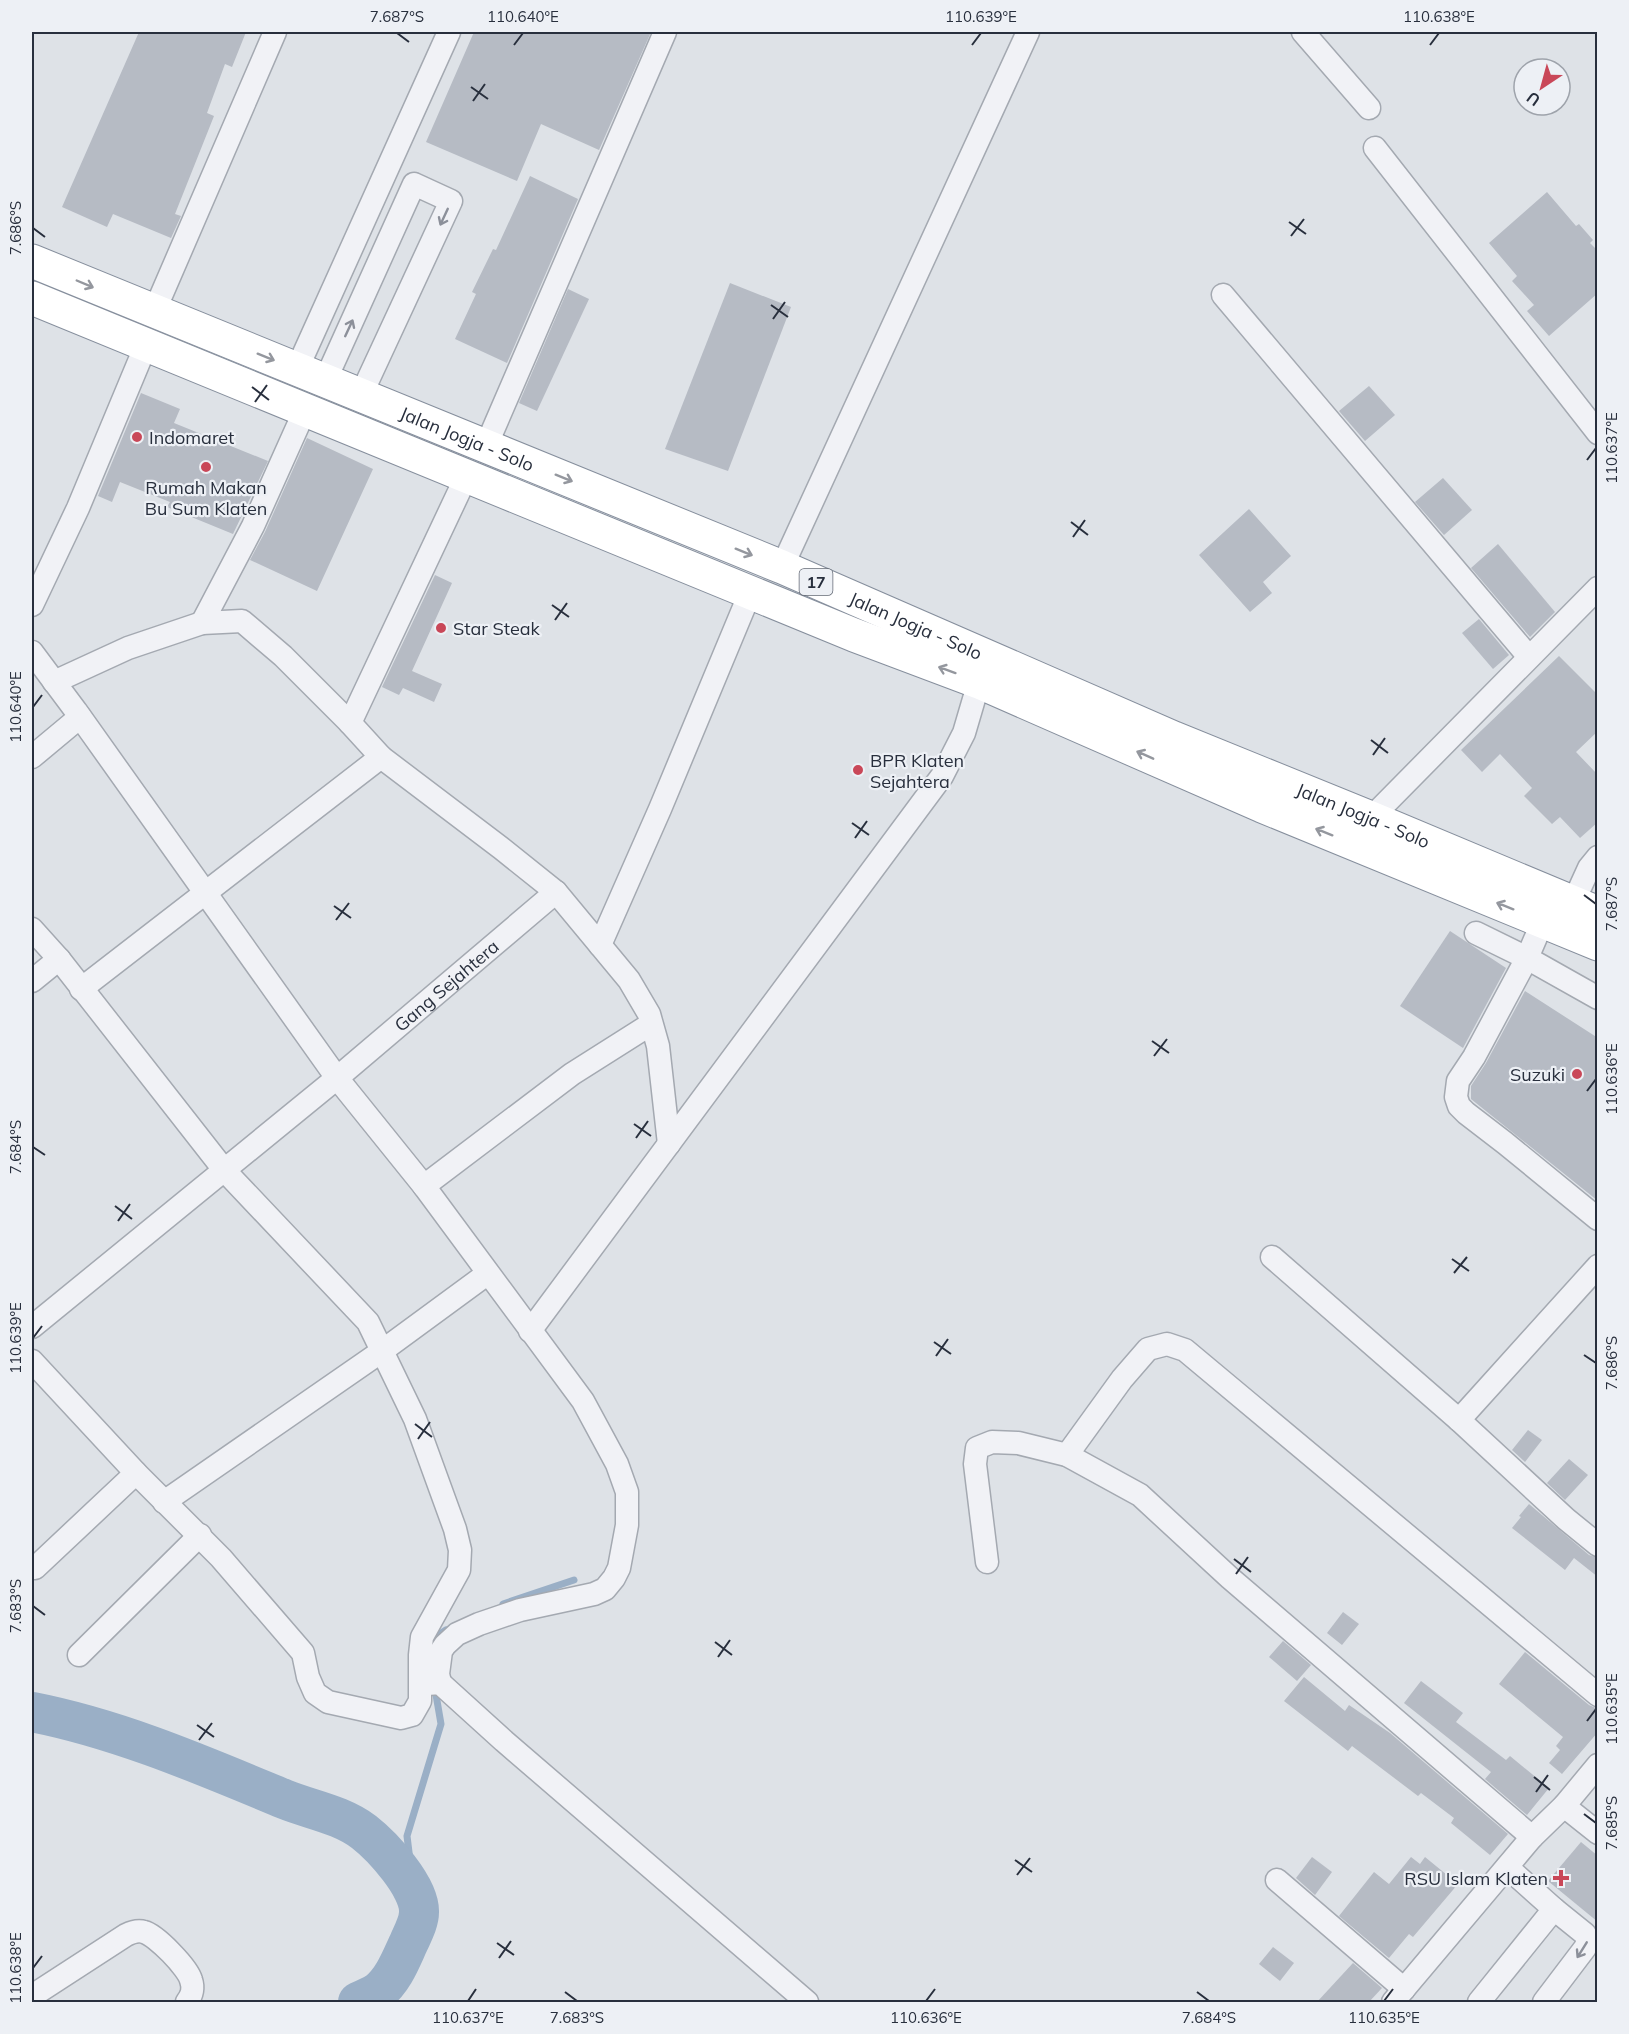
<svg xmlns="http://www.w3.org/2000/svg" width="1629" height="2034" font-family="Mulish,sans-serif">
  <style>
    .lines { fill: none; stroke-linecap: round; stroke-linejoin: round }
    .stream { stroke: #9aafc6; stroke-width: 7 }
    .river { stroke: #9aafc6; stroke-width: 40 }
    .building { fill: #b6bbc4 }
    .minor-casing { stroke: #a4a9b1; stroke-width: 25 }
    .highway-casing { stroke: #868f9d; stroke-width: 35 }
    .minor { stroke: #f1f2f6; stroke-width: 22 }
    .highway { stroke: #fff; stroke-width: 33 }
    .oneway { stroke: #8c909a }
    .oneway2 { stroke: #94979e }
    .ticks { fill: none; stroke: #282f3d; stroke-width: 2 }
    .poi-dot { fill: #c94758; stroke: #edf0f5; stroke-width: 2 }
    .labels { text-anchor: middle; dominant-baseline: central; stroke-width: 4.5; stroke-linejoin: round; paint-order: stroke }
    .shield { fill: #edf0f5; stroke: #636974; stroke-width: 1.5 }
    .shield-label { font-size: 16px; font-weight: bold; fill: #282f3d }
    .poi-label { font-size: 18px; fill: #282f3d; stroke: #edf0f5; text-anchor: start }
    .street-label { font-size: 18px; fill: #282f3d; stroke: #edf0f5 }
    .neatline { fill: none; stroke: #282f3d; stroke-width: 2 }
    .ticks-label { font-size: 15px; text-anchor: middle; fill: #282f3d }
  </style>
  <rect width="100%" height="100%" fill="#dee2e7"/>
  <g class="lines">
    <g class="stream">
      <path d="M 503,1604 L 574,1580"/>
      <path d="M 430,1651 L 434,1638 L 446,1630"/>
      <path d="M 414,1893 L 407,1836 L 441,1724 L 435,1689"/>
    </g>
    <path class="river" d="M 32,1712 C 119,1729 202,1765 284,1799 C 311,1810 340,1814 364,1832 C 382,1846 420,1887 419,1912 C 419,1922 413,1933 409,1942 C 401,1959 394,1979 378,1992 C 372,1996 365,1999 358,2002"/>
  </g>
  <g class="building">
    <path d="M 139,32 L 246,32 L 232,67 L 225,64 L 207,113 L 214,116 L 175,214 L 181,216 L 171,238 L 113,214 L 107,227 L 62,207 Z"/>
    <path d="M 474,32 L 651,32 L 599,150 L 541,124 L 517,181 L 426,142 Z"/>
    <path d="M 530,176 L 578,199 L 507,363 L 455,339 L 476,294 L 472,292 L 493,249 L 496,250 Z"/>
    <path d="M 1547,192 L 1576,226 L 1579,224 L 1593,240 L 1590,243 L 1598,251 L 1598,293 L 1549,336 L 1527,311 L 1534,305 L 1512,281 L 1517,276 L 1489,243 Z"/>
    <path d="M 730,283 L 791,307 L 728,471 L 665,449 Z"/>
    <path d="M 568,289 L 589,299 L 537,411 L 519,403 Z"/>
    <path d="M 1369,386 L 1395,415 L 1365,441 L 1339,411 Z"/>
    <path d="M 141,393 L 180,409 L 174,423 L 268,461 L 233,534 L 167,507 L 170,502 L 120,482 L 112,502 L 98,496 Z"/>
    <path d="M 307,438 L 373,469 L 317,591 L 250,560 L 265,532 Z"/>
    <path d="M 1443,478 L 1472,510 L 1444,535 L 1415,502 Z"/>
    <path d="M 1249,509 L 1291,556 L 1263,582 L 1272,593 L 1250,612 L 1199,555 Z"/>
    <path d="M 1498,544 L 1555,612 L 1530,637 L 1471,568 Z"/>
    <path d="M 435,575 L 452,583 L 412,671 L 442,684 L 434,702 L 403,688 L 399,695 L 382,687 Z"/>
    <path d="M 1479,619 L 1509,655 L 1493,669 L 1462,633 Z"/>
    <path d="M 1559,656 L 1598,695 L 1598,731 L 1576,752 L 1598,775 L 1598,822 L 1580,838 L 1560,817 L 1552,824 L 1524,796 L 1532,788 L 1500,754 L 1482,772 L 1461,750 Z"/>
    <path d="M 1450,931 L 1506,968 L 1463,1048 L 1400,1006 Z"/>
    <path d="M 1525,991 L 1598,1038 L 1598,1201 L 1471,1099 L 1471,1086 L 1486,1063 Z"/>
    <path d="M 1528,1430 L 1542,1440 L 1525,1462 L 1512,1450 Z"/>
    <path d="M 1569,1459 L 1588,1475 L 1565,1500 L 1547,1483 Z"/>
    <path d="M 1529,1504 L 1589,1555 L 1598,1558 L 1598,1577 L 1574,1558 L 1565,1570 L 1512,1528 L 1521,1517 L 1519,1516 Z"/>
    <path d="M 1343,1612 L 1359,1624 L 1342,1645 L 1327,1633 Z"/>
    <path d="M 1283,1641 L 1311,1665 L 1297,1681 L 1269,1657 Z"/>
    <path d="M 1525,1652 L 1589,1705 L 1598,1709 L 1598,1732 L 1562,1774 L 1549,1763 L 1560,1750 L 1556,1746 L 1563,1737 L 1499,1684 Z"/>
    <path d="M 1304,1677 L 1345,1711 L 1349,1705 L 1390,1733 L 1508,1834 L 1490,1855 L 1451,1823 L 1454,1818 L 1421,1793 L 1418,1796 L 1352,1746 L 1348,1751 L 1284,1701 Z"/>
    <path d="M 1421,1681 L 1463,1713 L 1456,1722 L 1506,1760 L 1510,1756 L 1549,1788 L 1527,1815 L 1485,1779 L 1491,1772 L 1404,1703 Z"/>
    <path d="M 1581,1842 L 1598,1856 L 1598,1922 L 1548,1881 Z"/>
    <path d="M 1312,1857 L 1332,1872 L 1315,1895 L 1296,1878 Z"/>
    <path d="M 1411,1857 L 1420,1864 L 1425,1857 L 1458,1884 L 1413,1937 L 1409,1934 L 1389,1958 L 1339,1916 L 1374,1872 L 1389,1884 Z"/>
    <path d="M 1273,1947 L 1294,1963 L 1280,1981 L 1259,1964 Z"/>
    <path d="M 1353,1963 L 1382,1988 L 1369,2002 L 1317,2002 Z"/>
  </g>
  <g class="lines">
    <g class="minor-casing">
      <g id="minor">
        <path d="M 1303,32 L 1369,108"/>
        <path d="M 1375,148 L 1598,433"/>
        <path d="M 1223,295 L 1529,657"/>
        <path d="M 154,312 L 275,32"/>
        <path d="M 297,369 L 449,32"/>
        <path d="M 325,381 L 414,184 L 451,201 L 361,395"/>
        <path d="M 486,446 L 665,32"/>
        <path d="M 782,567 L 1028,32"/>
        <path d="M 32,605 L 78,508 L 146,345"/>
        <path d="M 202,623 L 253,526 L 305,410"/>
        <path d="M 32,652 L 76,711 L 337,1078 L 424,1186 L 583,1401 L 617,1464 L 627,1492 L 627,1525 L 619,1568 L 614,1578 L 605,1589 L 594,1594 L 520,1610 L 479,1624 L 457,1634 L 445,1645 L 441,1651 L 438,1674 L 440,1683"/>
        <path d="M 54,682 L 128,648 L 202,623 L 242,621 L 283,656 L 350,723 L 381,757 L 501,848 L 556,892 L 629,980 L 649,1014 L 658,1046 L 669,1144"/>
        <path d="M 350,723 L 466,477"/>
        <path d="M 32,757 L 80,717"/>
        <path d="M 1371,818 L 1598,588"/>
        <path d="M 1568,914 L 1589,868 L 1598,857"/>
        <path d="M 1543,921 L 1527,958 L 1598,998"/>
        <path d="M 32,929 L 59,959 L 225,1171 L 368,1322 L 415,1419 L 455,1529 L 460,1550 L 459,1570 L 422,1637 L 420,1655 L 420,1701 L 412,1715 L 401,1718 L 328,1702 L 315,1693 L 308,1677 L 303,1653 L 221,1558 L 136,1473 L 32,1361"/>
        <path d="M 1476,933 L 1527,958 L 1474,1057 L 1458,1081 L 1456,1097 L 1459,1106 L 1466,1113 L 1505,1143 L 1598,1219"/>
        <path d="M 600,945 L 660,809 L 750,593"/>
        <path d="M 32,981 L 59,959"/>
        <path d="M 81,989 L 381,757"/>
        <path d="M 424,1186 L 572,1074 L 651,1024"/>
        <path d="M 1272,1257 L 1459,1420 L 1566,1519 L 1598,1545"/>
        <path id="s1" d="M 32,1327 L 337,1078 L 556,892"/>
        <path d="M 530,1331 L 942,776 L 964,733 L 979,682"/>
        <path d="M 1459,1420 L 1598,1266"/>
        <path d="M 1067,1455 L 1122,1379 L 1148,1349 L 1167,1344 L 1185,1350 L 1598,1695"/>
        <path d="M 164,1502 L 382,1351 L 487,1274"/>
        <path d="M 987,1562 L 975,1464 L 977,1448 L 992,1442 L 1018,1443 L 1067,1455 L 1140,1495 L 1230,1578 L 1532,1837"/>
        <path d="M 35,1568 L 136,1473"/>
        <path d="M 79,1655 L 200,1535"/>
        <path d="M 427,1684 L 440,1683 L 504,1741 L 807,2002"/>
        <path d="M 1564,1806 L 1598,1833"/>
        <path d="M 1507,1867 L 1554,1909 L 1585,1934 L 1588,1941 L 1585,1948 L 1544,2002"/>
        <path d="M 1277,1880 L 1404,1989"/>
        <path d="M 32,1996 L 126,1935 C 132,1932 138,1930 144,1932 C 156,1935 188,1968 191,1980 C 194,1989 192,1995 187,2002"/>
        <path d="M 1393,2002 L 1532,1837 L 1564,1806 L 1598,1765"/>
        <path d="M 1479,2002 L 1554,1909"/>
      </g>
    </g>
    <g class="highway-casing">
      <g id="highway">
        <path id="s2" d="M 32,261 L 782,567 L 1174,738 L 1371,818 L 1598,913"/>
        <path d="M 32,298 L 854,635 L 979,682 L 1262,806 L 1598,944"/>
      </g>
    </g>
    <use href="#minor" class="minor"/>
    <use href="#highway" class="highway"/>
  </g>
  <defs><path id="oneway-shaft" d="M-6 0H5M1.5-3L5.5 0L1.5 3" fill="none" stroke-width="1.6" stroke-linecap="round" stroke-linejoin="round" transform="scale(1.5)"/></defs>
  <g class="oneway">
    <use href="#oneway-shaft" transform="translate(444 217) rotate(115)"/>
    <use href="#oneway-shaft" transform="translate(349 328) rotate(-65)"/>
    <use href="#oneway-shaft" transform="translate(1582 1950) rotate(122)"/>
  </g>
  <g class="oneway2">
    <use href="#oneway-shaft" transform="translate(85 284) rotate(23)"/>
    <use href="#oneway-shaft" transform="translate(266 357) rotate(22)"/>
    <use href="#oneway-shaft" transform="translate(564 478) rotate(22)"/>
    <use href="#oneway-shaft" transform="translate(744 552) rotate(22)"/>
    <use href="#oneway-shaft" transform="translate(947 670) rotate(-160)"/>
    <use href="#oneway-shaft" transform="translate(1145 755) rotate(-156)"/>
    <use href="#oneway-shaft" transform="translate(1324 832) rotate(-158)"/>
    <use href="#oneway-shaft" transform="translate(1505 906) rotate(-158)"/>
  </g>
  <path class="ticks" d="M 397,33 L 409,42M 514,45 L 523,33M 972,45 L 981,33M 1430,45 L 1439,33M 471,87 L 488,99M 473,101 L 485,84M 1289,222 L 1306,234M 33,228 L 45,237M 1291,236 L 1304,219M 771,305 L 788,317M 773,319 L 785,302M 252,387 L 269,400M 255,402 L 267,385M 1587,460 L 1596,448M 1071,522 L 1088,535M 1073,537 L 1085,520M 552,605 L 569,617M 555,620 L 567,603M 33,707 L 42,695M 1371,740 L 1388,753M 1373,755 L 1385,738M 852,823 L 869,835M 855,838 L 867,821M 1584,895 L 1596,904M 334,906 L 351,918M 336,920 L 349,903M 1152,1041 L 1169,1053M 1154,1056 L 1167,1039M 1587,1091 L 1596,1079M 634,1124 L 651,1136M 636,1138 L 648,1121M 33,1147 L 45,1155M 115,1206 L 132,1219M 118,1221 L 130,1204M 1452,1259 L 1469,1271M 1454,1273 L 1467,1257M 33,1338 L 42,1326M 934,1342 L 951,1354M 1584,1355 L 1596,1363M 936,1356 L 948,1339M 415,1424 L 432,1437M 418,1439 L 430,1422M 1234,1559 L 1251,1572M 1236,1574 L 1248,1557M 33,1606 L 45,1615M 715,1642 L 732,1655M 718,1657 L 730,1640M 1587,1721 L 1596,1709M 197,1725 L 214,1737M 199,1740 L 212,1723M 1534,1777 L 1550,1790M 1536,1792 L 1548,1775M 1584,1814 L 1596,1823M 1015,1860 L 1032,1872M 1017,1875 L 1030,1858M 497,1943 L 514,1955M 499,1958 L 511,1941M 33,1968 L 42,1956M 565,1992 L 577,2001M 1197,1992 L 1209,2001M 468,2001 L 476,1989M 926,2001 L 935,1989M 1384,2001 L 1393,1989"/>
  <g class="poi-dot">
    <circle cx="137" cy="437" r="6"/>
    <circle cx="206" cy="467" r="6"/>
    <circle cx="441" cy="628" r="6"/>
    <circle cx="858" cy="770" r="6"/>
    <circle cx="1577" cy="1074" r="6"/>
    <path d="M1558 1869h6v6h6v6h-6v6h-6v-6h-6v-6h6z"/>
  </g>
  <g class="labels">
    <rect class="shield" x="799.5" y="569" width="33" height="26" rx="4.5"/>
    <g class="shield-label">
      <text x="816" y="582">17</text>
    </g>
    <g class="poi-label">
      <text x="149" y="437">Indomaret</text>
      <text x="206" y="487" text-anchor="middle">Rumah Makan<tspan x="206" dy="21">Bu Sum Klaten</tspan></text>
      <text x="453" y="628">Star Steak</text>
      <text x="870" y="760">BPR Klaten<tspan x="870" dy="21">Sejahtera</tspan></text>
      <text x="1565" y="1074" text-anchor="end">Suzuki</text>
      <text x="1548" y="1878" text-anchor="end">RSU Islam Klaten</text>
    </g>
    <g class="street-label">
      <text stroke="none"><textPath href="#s2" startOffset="470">Jalan Jogja - Solo</textPath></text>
      <text stroke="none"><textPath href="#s2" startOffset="956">Jalan Jogja - Solo</textPath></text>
      <text stroke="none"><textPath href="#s2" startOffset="1442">Jalan Jogja - Solo</textPath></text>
      <text stroke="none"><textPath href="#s1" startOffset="537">Gang Sejahtera</textPath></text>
    </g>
  </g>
  <rect width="1629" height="2034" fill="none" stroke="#edf0f5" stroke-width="66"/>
  <g transform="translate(1542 87) rotate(216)"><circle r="28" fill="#edf0f5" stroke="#9ea3ab" stroke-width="1.5"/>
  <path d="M0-4.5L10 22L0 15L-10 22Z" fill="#c94758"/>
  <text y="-9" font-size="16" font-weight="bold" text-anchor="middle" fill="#282f3d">U</text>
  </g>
  <rect x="33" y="33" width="1563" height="1968" class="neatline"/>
  <g class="ticks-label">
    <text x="397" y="22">7.687°S</text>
    <text x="523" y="22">110.640°E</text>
    <text x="981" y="22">110.639°E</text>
    <text x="1439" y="22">110.638°E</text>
    <text transform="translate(16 228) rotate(-90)" y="5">7.686°S</text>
    <text transform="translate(1612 448) rotate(-90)" y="5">110.637°E</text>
    <text transform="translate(16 707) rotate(-90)" y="5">110.640°E</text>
    <text transform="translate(1612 904) rotate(-90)" y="5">7.687°S</text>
    <text transform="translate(1612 1079) rotate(-90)" y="5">110.636°E</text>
    <text transform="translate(16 1147) rotate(-90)" y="5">7.684°S</text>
    <text transform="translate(16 1338) rotate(-90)" y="5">110.639°E</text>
    <text transform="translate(1612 1363) rotate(-90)" y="5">7.686°S</text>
    <text transform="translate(16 1606) rotate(-90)" y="5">7.683°S</text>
    <text transform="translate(1612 1709) rotate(-90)" y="5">110.635°E</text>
    <text transform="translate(1612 1823) rotate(-90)" y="5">7.685°S</text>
    <text transform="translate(16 1968) rotate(-90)" y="5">110.638°E</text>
    <text x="468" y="2023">110.637°E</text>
    <text x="577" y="2023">7.683°S</text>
    <text x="926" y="2023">110.636°E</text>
    <text x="1209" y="2023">7.684°S</text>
    <text x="1384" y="2023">110.635°E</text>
  </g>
</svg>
